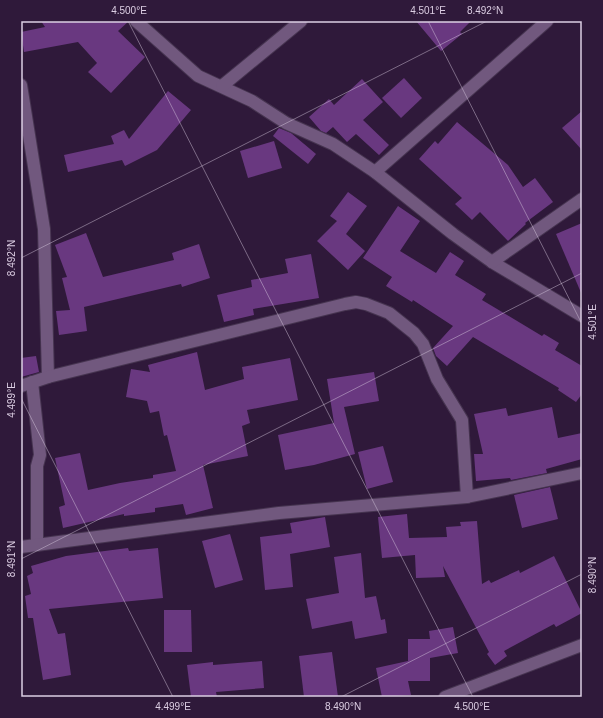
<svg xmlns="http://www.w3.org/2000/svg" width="603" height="718" font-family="Helvetica,sans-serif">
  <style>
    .building { fill: #693880 }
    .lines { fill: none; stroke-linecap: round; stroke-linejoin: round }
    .minor-casing { stroke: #463450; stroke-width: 14 }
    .minor { stroke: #71587e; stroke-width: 12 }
    .ticks { fill: none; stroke: #dccee3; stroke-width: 1; stroke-opacity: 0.45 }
    .neatline { fill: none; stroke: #dccee3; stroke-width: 1.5 }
    .ticks-label { font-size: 10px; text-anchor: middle; fill: #dccee3 }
  </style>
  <rect width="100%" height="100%" fill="#2f193a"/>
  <g class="building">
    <path d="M 41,21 L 129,21 L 118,31 L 145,57 L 111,93 L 88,72 L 97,63 L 78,42 L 24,52 L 21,32 L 45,27 Z"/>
    <path d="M 416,21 L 471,21 L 460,32 L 462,34 L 441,51 Z"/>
    <path d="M 404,78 L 422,98 L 401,118 L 382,98 Z"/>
    <path d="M 362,79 L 383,102 L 363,120 L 389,145 L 379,155 L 356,134 L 347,142 L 333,127 L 326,133 L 321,131 L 309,117 L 329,99 L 334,105 Z"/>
    <path d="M 168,91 L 191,110 L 157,150 L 125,166 L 122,160 L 68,172 L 64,155 L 114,144 L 111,136 L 124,130 L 129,139 Z"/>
    <path d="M 582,111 L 582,150 L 562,128 Z"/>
    <path d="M 457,122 L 508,165 L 523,187 L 535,178 L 553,202 L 525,223 L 526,224 L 508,241 L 480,212 L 472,220 L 455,204 L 462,198 L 419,159 L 435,141 L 438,144 Z"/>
    <path d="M 279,128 L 291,133 L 316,154 L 308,164 L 273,136 Z"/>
    <path d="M 274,141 L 282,168 L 248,178 L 240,151 Z"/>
    <path d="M 348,192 L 367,206 L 346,234 L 365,251 L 348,270 L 317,241 L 337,221 L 330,216 Z"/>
    <path d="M 398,206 L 420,221 L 400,251 L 436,273 L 450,252 L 464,261 L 455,275 L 486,294 L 482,300 L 542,336 L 544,334 L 559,343 L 555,350 L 582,366 L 582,394 L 576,402 L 558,390 L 559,388 L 473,337 L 447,366 L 436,356 L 433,348 L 453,326 L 413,300 L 412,302 L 386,286 L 392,277 L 363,258 Z"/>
    <path d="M 582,223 L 582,295 L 556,234 Z"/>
    <path d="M 86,233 L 103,277 L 174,260 L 172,253 L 199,244 L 210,278 L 182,287 L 181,284 L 84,307 L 87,331 L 59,335 L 56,311 L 70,310 L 62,278 L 67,277 L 55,245 Z"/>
    <path d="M 311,254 L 319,298 L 253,309 L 254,315 L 224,322 L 217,295 L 252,287 L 251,280 L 288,273 L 285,259 Z"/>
    <path d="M 197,352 L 205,390 L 244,379 L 242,367 L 290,358 L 298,400 L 247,410 L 250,423 L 242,426 L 248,456 L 203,465 L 213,508 L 186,515 L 183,504 L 155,508 L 155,512 L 124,516 L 124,514 L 63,528 L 59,507 L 65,505 L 55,458 L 80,453 L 88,490 L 120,483 L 153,478 L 153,475 L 176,471 L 167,435 L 164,436 L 159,411 L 150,413 L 147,401 L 126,397 L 131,369 L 150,372 L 148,365 Z"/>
    <path d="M 36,356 L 39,372 L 21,377 L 21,358 Z"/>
    <path d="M 374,372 L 379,401 L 344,407 L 355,454 L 314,465 L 285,470 L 278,435 L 334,423 L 327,379 Z"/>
    <path d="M 552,407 L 558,438 L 582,433 L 582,459 L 546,469 L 547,473 L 511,480 L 510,478 L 476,481 L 474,454 L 483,454 L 474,414 L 506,408 L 508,416 Z"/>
    <path d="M 383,446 L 393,482 L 367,489 L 358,452 Z"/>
    <path d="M 550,487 L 558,519 L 522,528 L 514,495 Z"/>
    <path d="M 407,514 L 409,538 L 447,537 L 446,527 L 461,526 L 460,522 L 477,521 L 482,584 L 489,580 L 491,583 L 519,570 L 520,573 L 554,556 L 582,613 L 556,627 L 554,624 L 504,651 L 507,656 L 495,665 L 487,654 L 489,652 L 443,566 L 445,577 L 416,578 L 415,555 L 382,558 L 378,517 Z"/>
    <path d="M 325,517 L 330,547 L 290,554 L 293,587 L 265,590 L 260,537 L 292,533 L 290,523 Z"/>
    <path d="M 230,534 L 243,580 L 215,588 L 202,541 Z"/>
    <path d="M 128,548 L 129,551 L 158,548 L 163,598 L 49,609 L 58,634 L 65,633 L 71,675 L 43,680 L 33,618 L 28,618 L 25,596 L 31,594 L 27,576 L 33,573 L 31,566 L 66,556 Z"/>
    <path d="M 361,553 L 365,598 L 376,596 L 381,620 L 385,619 L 387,633 L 355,639 L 352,621 L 312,629 L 306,599 L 339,593 L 334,557 Z"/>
    <path d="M 164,610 L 191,610 L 192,652 L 164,652 Z"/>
    <path d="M 453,627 L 458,653 L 430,658 L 430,681 L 408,681 L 411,695 L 382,697 L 376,668 L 408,661 L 408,639 L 430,639 L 429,631 Z"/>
    <path d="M 332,652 L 338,697 L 304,697 L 299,656 Z"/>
    <path d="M 262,661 L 264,688 L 216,692 L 217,697 L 191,697 L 187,665 L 213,662 L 213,665 Z"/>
  </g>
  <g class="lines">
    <g class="minor-casing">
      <g id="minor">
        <path d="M 136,21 L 198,76 L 252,101 L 286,123 L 333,144 L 375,172 L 453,234 L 492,262 L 582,316"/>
        <path d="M 21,85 L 44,229 L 48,377"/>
        <path d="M 222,86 L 301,21"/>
        <path d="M 375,172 L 547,21"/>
        <path d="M 492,262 L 582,199"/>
        <path d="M 32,382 L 40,455 L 37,466 L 37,545"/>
        <path d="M 21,386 L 48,377 L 345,304 L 356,302 L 366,304 L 389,313 L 414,333 L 423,344 L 437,379 L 462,420 L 467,497"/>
        <path d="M 21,547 L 279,513 L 467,497 L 582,473"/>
        <path d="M 445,697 L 582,645"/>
      </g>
    </g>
    <use href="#minor" class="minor"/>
  </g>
  <path class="ticks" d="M 128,21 L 473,697M 428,21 L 582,324M 21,258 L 487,21M 21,398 L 173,697M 21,559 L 582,273M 341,697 L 582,574"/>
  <rect width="603" height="718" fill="none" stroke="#2f193a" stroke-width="44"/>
  <rect x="22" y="22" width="559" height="674" class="neatline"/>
  <g class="ticks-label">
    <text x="129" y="14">4.500°E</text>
    <text x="428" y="14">4.501°E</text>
    <text x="485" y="14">8.492°N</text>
    <text transform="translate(11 258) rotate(-90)" y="4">8.492°N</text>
    <text transform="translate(592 322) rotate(-90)" y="4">4.501°E</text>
    <text transform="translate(11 400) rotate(-90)" y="4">4.499°E</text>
    <text transform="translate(11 559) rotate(-90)" y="4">8.491°N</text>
    <text transform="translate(592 575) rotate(-90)" y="4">8.490°N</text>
    <text x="173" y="710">4.499°E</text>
    <text x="343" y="710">8.490°N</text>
    <text x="472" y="710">4.500°E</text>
  </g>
</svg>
